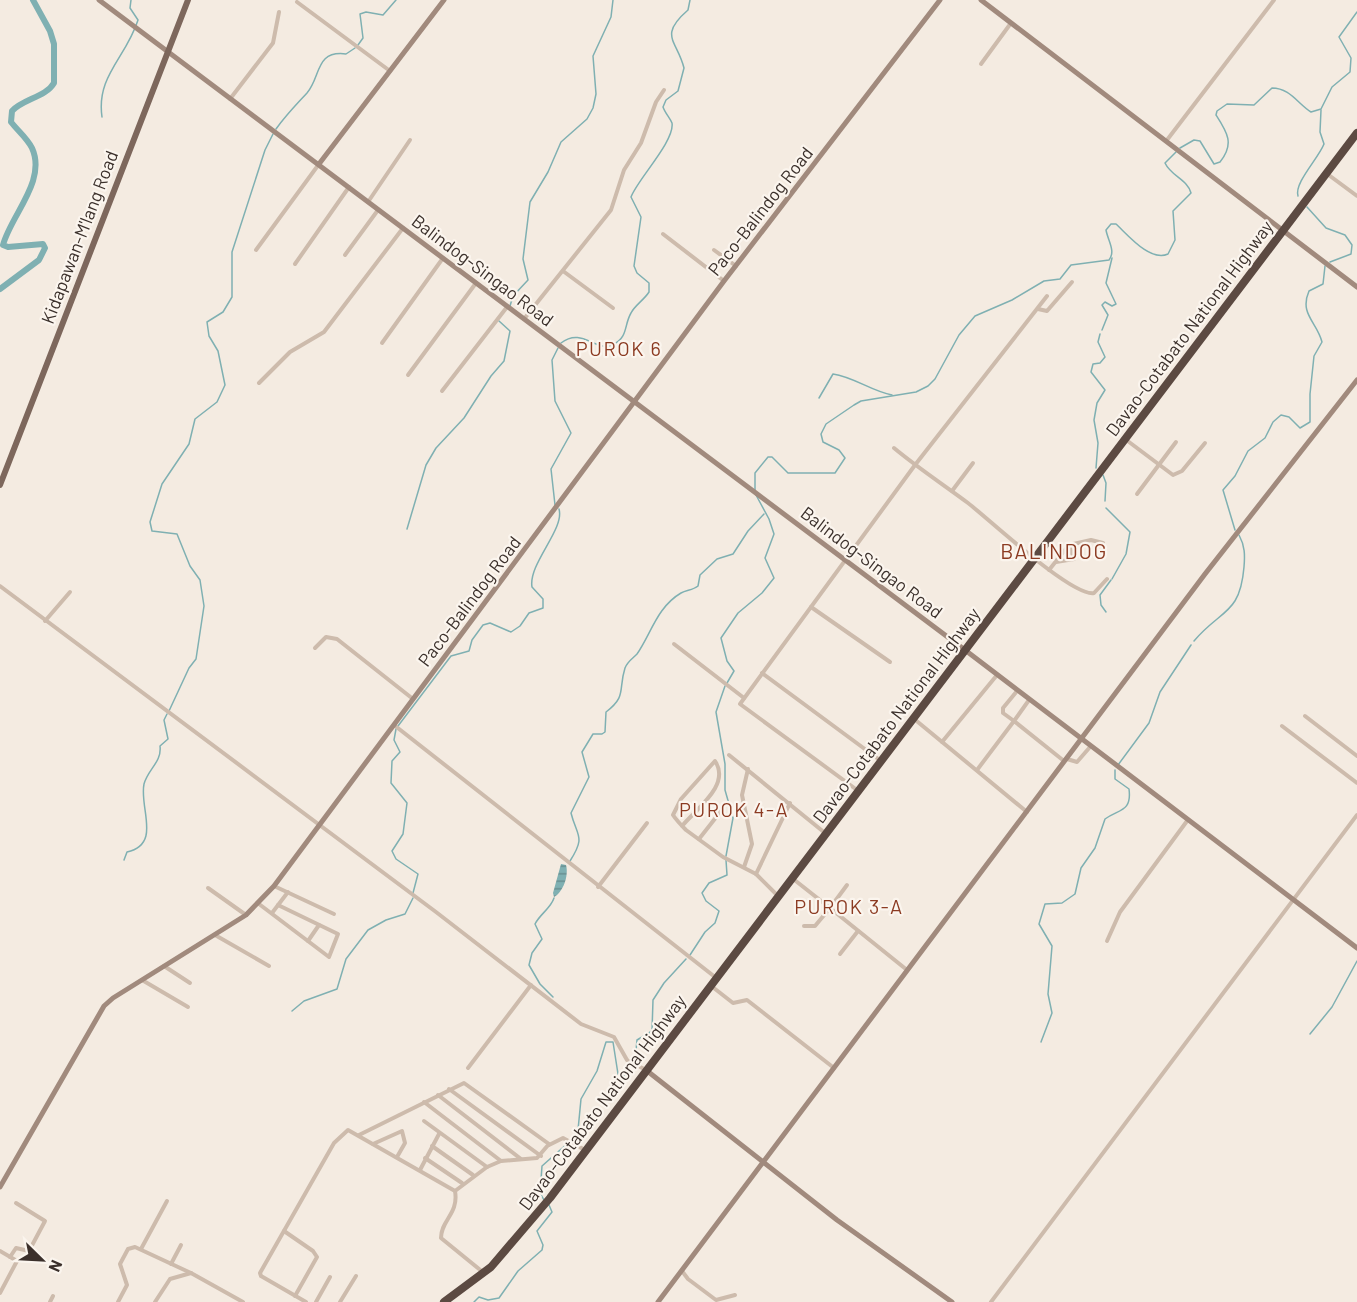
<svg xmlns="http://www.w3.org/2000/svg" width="1357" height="1302" font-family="Barlow,sans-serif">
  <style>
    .water { fill: url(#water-rules) }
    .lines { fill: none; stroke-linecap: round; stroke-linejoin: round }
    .stream { stroke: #7fb0b2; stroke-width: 1.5 }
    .river { stroke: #7fb0b2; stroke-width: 6 }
    .street { stroke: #cdbbac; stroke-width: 4 }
    .secondary { stroke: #a18a7d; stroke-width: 5 }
    .primary { stroke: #7d675c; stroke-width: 6 }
    .highway { stroke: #5c4a42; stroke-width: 8 }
    .labels { text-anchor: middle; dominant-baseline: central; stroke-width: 4.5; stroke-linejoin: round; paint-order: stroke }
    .street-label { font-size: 18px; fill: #3b302b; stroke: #fbf5ee }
    .neighbourhood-label { font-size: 20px; letter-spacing: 1.5px; fill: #8c3b22; stroke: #fbf5ee }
    .quarter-label { font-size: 21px; letter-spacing: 1.5px; fill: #8c3b22; stroke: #fbf5ee }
  </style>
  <defs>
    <pattern id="water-rules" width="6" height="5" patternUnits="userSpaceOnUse" patternTransform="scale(1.5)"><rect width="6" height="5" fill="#7fb0b2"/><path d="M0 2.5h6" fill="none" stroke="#699091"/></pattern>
  </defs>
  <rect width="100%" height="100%" fill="#f4ebe1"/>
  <path class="water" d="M 561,864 L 566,865 C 569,876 563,892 554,897 L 553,893 Z"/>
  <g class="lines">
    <g class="stream">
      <path d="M 358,45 L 363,38 L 360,14 L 366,12 L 383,15 L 396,0"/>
      <path d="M 102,117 C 96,76 126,58 138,20 L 130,8 L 131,0"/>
      <path d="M 276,129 C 286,115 296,105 307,93 C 321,77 315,50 346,54 L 355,48"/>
      <path d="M 1180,148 L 1194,140 L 1200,141 L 1214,164 L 1220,162 C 1235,144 1227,132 1216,115 L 1217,111 L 1227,104 L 1254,105 L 1272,88 C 1290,88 1298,104 1311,112 L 1321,109 L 1332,87 L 1350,72 L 1351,58 L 1339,37 L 1357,12"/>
      <path d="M 1298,196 C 1294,183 1318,159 1324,144 L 1320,132 L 1321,110"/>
      <path d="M 1307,207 L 1326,228 L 1345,235 L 1352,245 L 1351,254 L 1330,262"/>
      <path d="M 510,306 L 513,296 L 528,280 L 523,259 L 530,202 L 548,172 L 561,142 L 587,119 L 593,108 L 596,94 L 593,56 L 611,17 L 613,0"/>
      <path d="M 1102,330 L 1108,315 L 1102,305 L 1105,302 L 1112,306 L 1116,304 L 1106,283 L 1112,258"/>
      <path d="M 561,343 C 583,326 596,354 614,344 C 628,337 624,325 631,313 C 635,305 644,300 649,292 L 649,283 L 637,273 L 634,266 L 641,217 L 631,197 C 637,180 675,141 672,123 C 670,118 665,113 663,107 L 666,100 L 678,91 L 684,68 C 677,40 658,36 688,10 L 690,0"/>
      <path d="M 819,398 L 833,374 C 854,377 871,391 892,395"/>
      <path d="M 1096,468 L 1098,443 L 1094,420 L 1097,403 L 1105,390 L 1091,372 L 1093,364 L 1100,363 L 1105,357 L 1098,342 L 1100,334"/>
      <path d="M 1103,475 L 1106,483 L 1105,501"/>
      <path d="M 755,490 L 755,473 L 768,457 L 772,457 L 788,473 L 835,473 L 845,458 L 839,450 L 823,442 L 821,434 L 826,424 L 854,405 L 861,401 L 916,392 L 928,386 L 935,379 L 959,335 L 975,316 L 1012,300 L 1044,281 L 1060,279 L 1071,265 L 1109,260 C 1116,251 1108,241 1106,230 L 1111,224 L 1116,224 C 1128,235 1150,262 1168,254 L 1175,240 L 1173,211 L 1191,193 C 1188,180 1171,176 1165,163 L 1176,152"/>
      <path d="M 555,505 L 551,469 L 571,433 L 555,401 L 552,360 L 558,348"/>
      <path d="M 1106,508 L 1130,532 L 1126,554 L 1112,579"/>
      <path d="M 407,529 L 426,465 L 436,448 L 464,418 L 491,376 L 504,361 L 510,331 L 499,321"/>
      <path d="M 1235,530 L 1223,490 L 1235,476 L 1248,451 L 1265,438 L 1273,422 L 1281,415 L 1289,417 L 1300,428 L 1310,422 L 1310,394 L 1314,356 L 1322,342 C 1317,322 1299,314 1309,291 L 1323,284 L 1325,266"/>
      <path d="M 1106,612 L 1101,605 L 1100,595 L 1111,580"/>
      <path d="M 1194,641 C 1221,609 1240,615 1244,567 C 1245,555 1245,546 1239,535"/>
      <path d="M 727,683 L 734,671 L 727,661 L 721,638 L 738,613 L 762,593 L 774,578 L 765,558 L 774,534 L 769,519 L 756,495"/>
      <path d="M 725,686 L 716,712 L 725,764 L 725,790 L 733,818 L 726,856"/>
      <path d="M 169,711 L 189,668 L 196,659 L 204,606 L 200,580 L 190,566 L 177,534 L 152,531 L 150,522 L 162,484 L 189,444 L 195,419 L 217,402 L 225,385 L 218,351 L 209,336 L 207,322 L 223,312 L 232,297 L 232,252 L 265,150 L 273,134"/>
      <path d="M 398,726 L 451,656 L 469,651 L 472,640 L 483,625 L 490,623 L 511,632 L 520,626 L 529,613 L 543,608 L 543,599 L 532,587 C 528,564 565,529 559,509"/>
      <path d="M 396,729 L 394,740 L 400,752 L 392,761 L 391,783 L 407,803 L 403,834 L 392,851 L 396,859 L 418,874 L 413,893"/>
      <path d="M 1118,765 L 1149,723 L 1160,692 L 1191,645"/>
      <path d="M 124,860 L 127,852 C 162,844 139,808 144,784 C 148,769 162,762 160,746 L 168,739 L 164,720 L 167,714"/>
      <path d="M 570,861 C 586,836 577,837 571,813 L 589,777 L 582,752 L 593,734 L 602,734 L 605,732 L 606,712 C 627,696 618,690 625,668 C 627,662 633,658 637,654 C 651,634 657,607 681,593 C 687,590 693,590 698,586 L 700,575 L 717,559 L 733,554 L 748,531 L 764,514"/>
      <path d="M 690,955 L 705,932 L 715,923 L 719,911 L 706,901 L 702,893 L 709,883 L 727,875 L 726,860"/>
      <path d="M 553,997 L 540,984 L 529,965 L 532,953 L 542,939 L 535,924 C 540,914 551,908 554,898"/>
      <path d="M 292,1011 L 304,1001 L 337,989 L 346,959 L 368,930 L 386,920 L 405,914 L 413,898"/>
      <path d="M 1310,1034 L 1332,1007 L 1357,961"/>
      <path d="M 1041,1042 L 1052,1013 L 1048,994 L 1052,946 L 1039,924 L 1045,904 L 1062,903 L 1075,894 L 1081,868 L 1095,848 L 1105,819 C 1119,809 1132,812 1129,789 L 1115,779 L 1115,770"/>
      <path d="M 635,1061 L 637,1040 L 652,1031 L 653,1000 L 664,983 L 686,959"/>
      <path d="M 571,1140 L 578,1130 L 581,1099 L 597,1071 L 606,1042 L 613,1042 L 618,1074 L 624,1076 L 632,1066"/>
      <path d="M 544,1200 L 540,1193 L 542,1166 L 568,1143"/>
      <path d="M 474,1302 L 479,1297 L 488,1300 L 499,1298 L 518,1271 L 542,1250 L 543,1245 L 537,1231 L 552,1212 L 549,1205"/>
    </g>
    <path class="river" d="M 0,289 L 39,260 L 45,248 L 43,244 L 8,247 L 3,245 C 11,215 47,181 32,148 C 27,138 18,131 11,122 L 12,111 C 23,99 46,97 54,83 L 54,44 L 50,31 L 33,0"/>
    <g class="street">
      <path d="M 297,2 L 390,71"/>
      <path d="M 981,64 L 1011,23"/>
      <path d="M 230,99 L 273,43 L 279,12"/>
      <path d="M 1167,140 L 1274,0"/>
      <path d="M 1326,173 L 1357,196"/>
      <path d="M 368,202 L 410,140"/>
      <path d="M 663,234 L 724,281"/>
      <path d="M 256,250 L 319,164"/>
      <path d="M 714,250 L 736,266"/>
      <path d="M 345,255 L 378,210"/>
      <path d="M 295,264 L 349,187"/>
      <path d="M 563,271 L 613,308"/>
      <path d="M 1038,309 L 1047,311 L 1072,282"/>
      <path d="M 524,319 L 611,210 L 624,170 L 641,143 L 656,102 L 664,90"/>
      <path d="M 382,343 L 443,258"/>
      <path d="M 408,375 L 476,283"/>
      <path d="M 259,383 L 290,352 L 324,332 L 403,228"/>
      <path d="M 442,391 L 507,307"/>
      <path d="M 1125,439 L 1173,475 L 1182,471 L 1205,443"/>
      <path d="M 894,448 C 918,468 944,485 968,503 C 990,520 1072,597 1094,593 L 1107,579"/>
      <path d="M 952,491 L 973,463"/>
      <path d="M 1137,494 L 1176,442"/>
      <path d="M 1069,545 L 1091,540 L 1103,543"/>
      <path d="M 1049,570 L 1069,545 L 1074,559 L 1056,562"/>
      <path d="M 0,586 L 436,912 L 581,1024 L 614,1037 L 627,1060 L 646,1070"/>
      <path d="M 811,607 L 890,662"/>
      <path d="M 45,621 L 70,592"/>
      <path d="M 674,644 L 744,698"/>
      <path d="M 315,648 L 326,637 L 337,639 L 413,699"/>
      <path d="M 762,673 L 881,761"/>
      <path d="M 1017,691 L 1003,708 L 1003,713 L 1014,721 L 1029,700"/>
      <path d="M 1305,716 L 1357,756"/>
      <path d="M 913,718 L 1027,812"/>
      <path d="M 394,725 L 715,977"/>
      <path d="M 1282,726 L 1357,783"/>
      <path d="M 942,742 L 997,675"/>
      <path d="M 729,755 L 825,833"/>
      <path d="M 1067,759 L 1077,762 L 1090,747"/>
      <path d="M 977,770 L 1014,721 L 1064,761"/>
      <path d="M 857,790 L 740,704 L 915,465 L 1047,296"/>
      <path d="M 682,826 C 697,808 731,785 715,761 L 681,799 L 673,815 C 677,821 681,825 686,830 L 723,857 L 756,874 L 778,896"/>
      <path d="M 699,839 L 721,811"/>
      <path d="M 744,867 L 752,844 L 742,795 L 748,769"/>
      <path d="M 756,874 L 790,803"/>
      <path d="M 792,878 L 830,908 L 815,926 L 804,926"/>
      <path d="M 847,885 L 830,908 L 907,970"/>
      <path d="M 274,886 L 334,914"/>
      <path d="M 598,887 L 647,823"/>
      <path d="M 208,888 L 246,915"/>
      <path d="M 259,904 L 329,957 L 338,934 L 278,905"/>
      <path d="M 272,913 L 288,892"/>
      <path d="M 215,935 L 269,966"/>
      <path d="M 308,941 L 319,925"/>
      <path d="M 1107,941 L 1120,912 L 1187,821"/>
      <path d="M 840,954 L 858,931"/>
      <path d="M 164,966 L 190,983"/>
      <path d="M 142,980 L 188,1007"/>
      <path d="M 710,985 L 733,1003 L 747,1000 L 834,1068"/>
      <path d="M 468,1068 L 531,985"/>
      <path d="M 449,1089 L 541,1156"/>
      <path d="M 438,1095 L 521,1159"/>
      <path d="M 424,1102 L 501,1161"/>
      <path d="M 424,1121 L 487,1167"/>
      <path d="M 359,1135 L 464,1083 L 549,1144 L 537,1158 L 501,1161 L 487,1167 L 455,1191"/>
      <path d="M 373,1144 L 402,1131 L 405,1143 L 397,1157"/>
      <path d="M 549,1145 L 563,1138 L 585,1150"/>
      <path d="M 432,1146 L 473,1175"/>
      <path d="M 425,1158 L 462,1183"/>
      <path d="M 420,1170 L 439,1134"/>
      <path d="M 284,1231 L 313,1251 L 317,1257 L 295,1296"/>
      <path d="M 141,1249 L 167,1201"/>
      <path d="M 0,1251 L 17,1261 L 0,1293"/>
      <path d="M 10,1257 L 16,1248 L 29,1251 L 45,1221 L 16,1203"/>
      <path d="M 171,1264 L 181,1245"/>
      <path d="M 682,1271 L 688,1279 L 716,1300 L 735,1295"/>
      <path d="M 50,1302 L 53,1296"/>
      <path d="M 118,1302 L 127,1285 L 120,1264 L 128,1249 L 135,1247 L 191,1273 L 243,1302"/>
      <path d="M 155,1302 L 170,1279 L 191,1273"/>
      <path d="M 306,1302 L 261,1276 L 260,1273 L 334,1143 L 348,1130 L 455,1191 C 459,1214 441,1220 441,1238 L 484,1273"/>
      <path d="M 316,1302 L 330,1277"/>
      <path d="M 340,1302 L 356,1276"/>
      <path d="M 991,1302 L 1357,815"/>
    </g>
    <g class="secondary">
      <path d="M 99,0 L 965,650 L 1357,948"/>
      <path d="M 981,0 L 1357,287"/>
      <path d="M 319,164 L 444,0"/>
      <path d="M 646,1070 L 837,1220 L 952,1302"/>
      <path d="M 0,1187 L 104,1006 L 113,998 L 246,915 L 274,886 L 724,281 L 940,0"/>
      <path d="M 658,1302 L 1205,574 L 1357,380"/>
    </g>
    <path class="primary" d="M 0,485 L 188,0"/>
    <path class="highway" d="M 444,1302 L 491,1267 L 550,1198 L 1357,133"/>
  </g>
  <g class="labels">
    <g class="street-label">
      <text transform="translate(760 211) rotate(-52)">Paco-Balindog Road</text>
      <text transform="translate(79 237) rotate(-69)">Kidapawan-M'lang Road</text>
      <text transform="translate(483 270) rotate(37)">Balindog-Singao Road</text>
      <text transform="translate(1189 328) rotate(-53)">Davao-Cotabato National Highway</text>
      <text transform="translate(872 562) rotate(37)">Balindog-Singao Road</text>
      <text transform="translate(469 601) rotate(-53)">Paco-Balindog Road</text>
      <text transform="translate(896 715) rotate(-53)">Davao-Cotabato National Highway</text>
      <text transform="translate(602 1102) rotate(-53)">Davao-Cotabato National Highway</text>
    </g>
    <g class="neighbourhood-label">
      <text x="619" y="348">PUROK 6</text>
      <text x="734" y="809">PUROK 4-A</text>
      <text x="849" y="906">PUROK 3-A</text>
    </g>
    <g class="quarter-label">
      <text x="1054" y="550">BALINDOG</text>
    </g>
  </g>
  <g transform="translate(42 1260) rotate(114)" stroke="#fbf5ee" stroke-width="4.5" paint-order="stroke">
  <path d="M0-4.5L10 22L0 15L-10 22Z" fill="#3b302b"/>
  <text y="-9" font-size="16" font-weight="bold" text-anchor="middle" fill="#3b302b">N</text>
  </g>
</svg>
